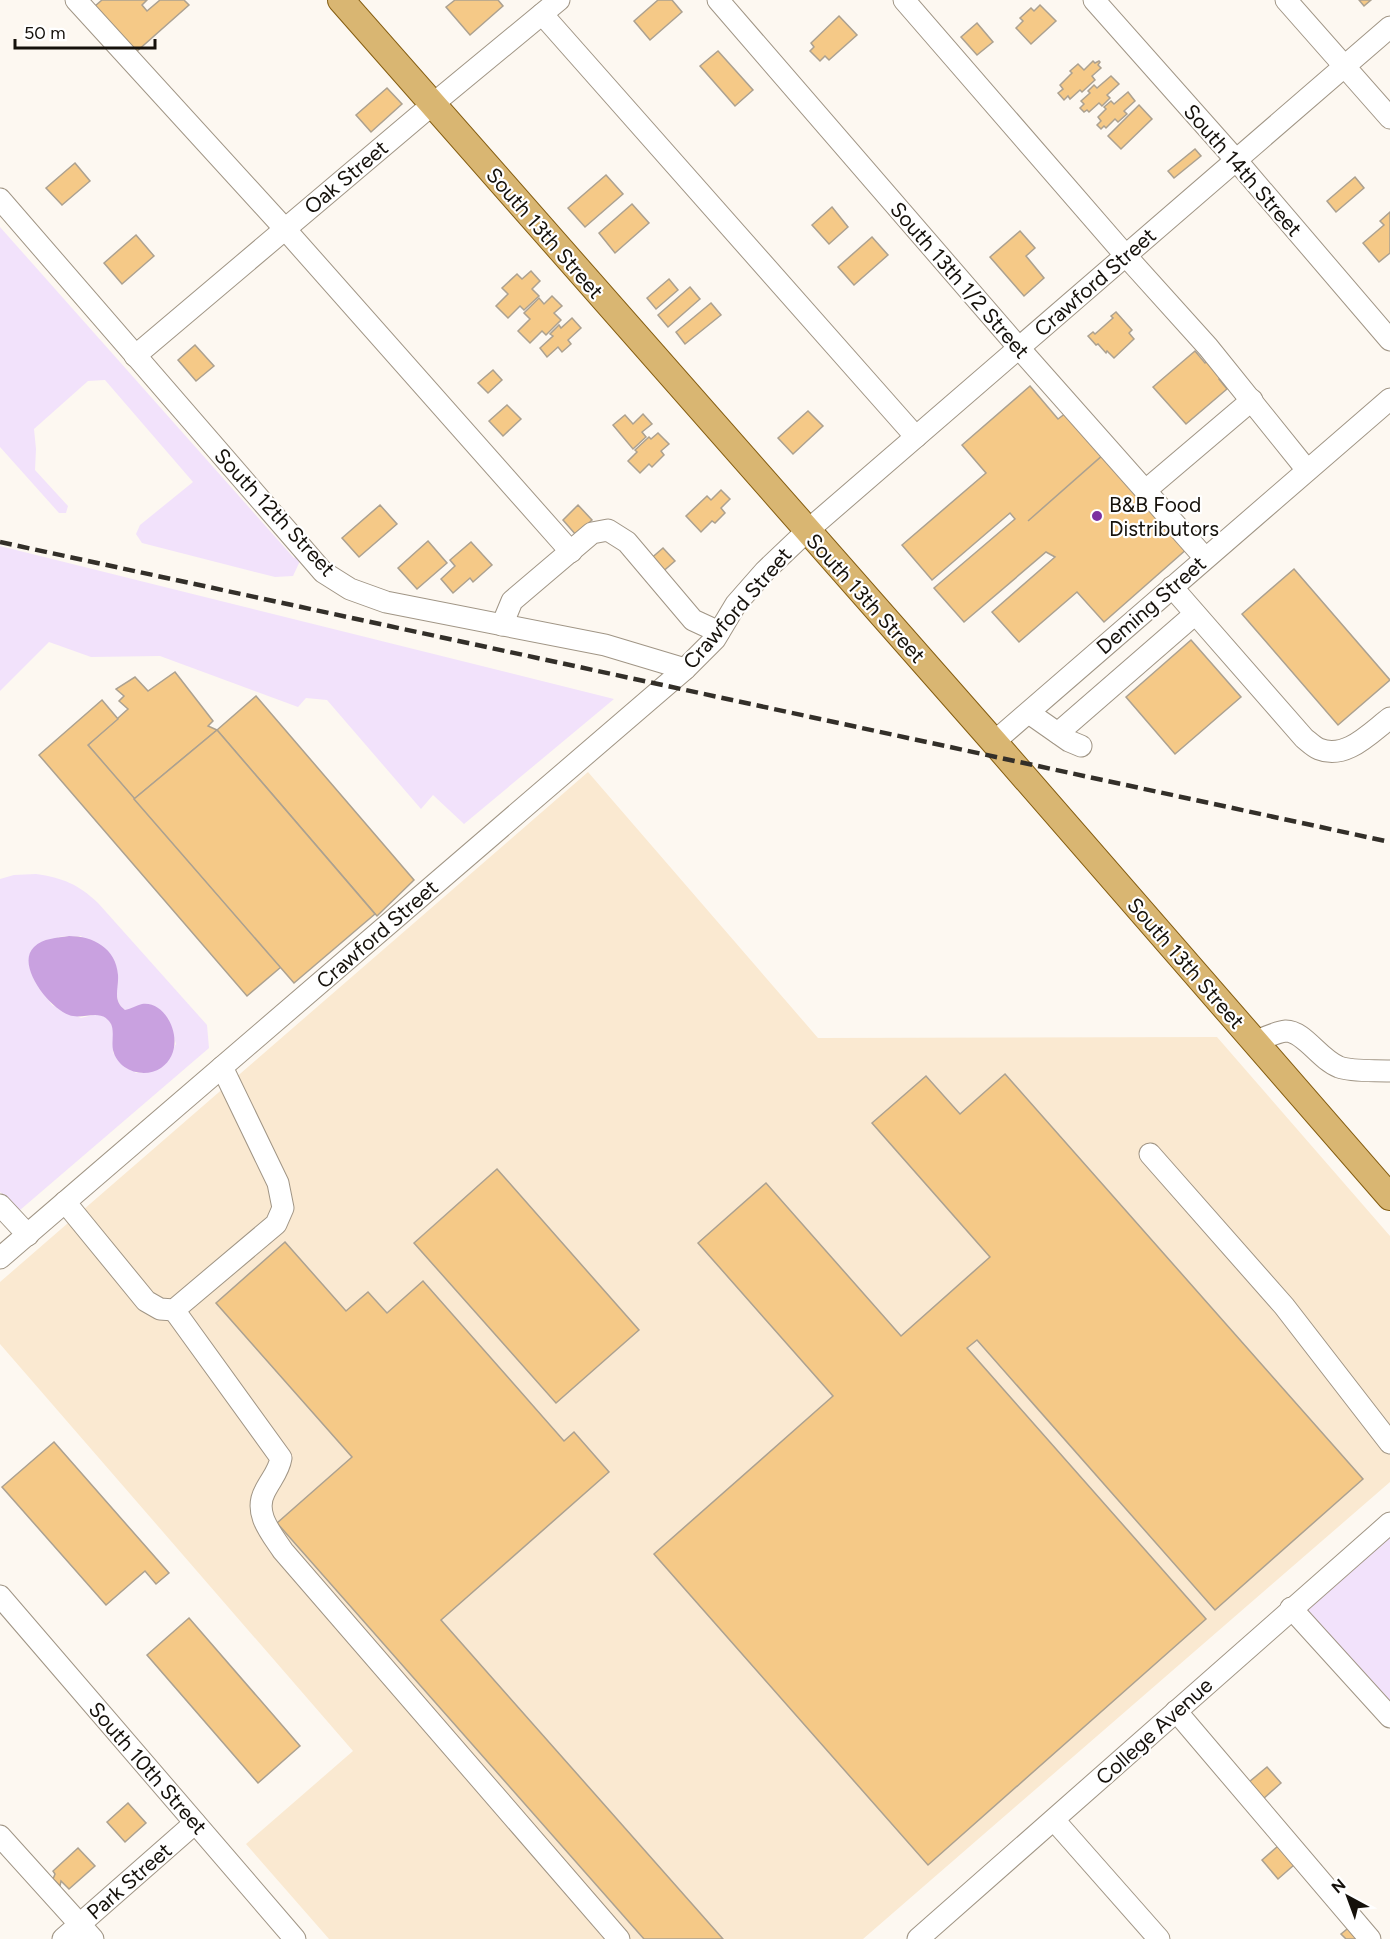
<svg xmlns="http://www.w3.org/2000/svg" width="1390" height="1939" font-family="Figtree,sans-serif">
  <style>
    .built { fill: #fae9d1 }
    .green { fill: #f2e2fb; fill-rule: evenodd }
    .water { fill: #c9a1e0 }
    .building { fill: #f5c987; stroke: #aca190; stroke-width: 1.5 }
    .lines { fill: none; stroke-linecap: round; stroke-linejoin: round }
    .minor-casing { stroke: #a09585; stroke-width: 23 }
    .major-casing { stroke: #845d11; stroke-width: 28 }
    .minor { stroke: #fff; stroke-width: 21 }
    .major { stroke: #d9b672; stroke-width: 26 }
    .rail { stroke: #332f29; stroke-width: 4.5; stroke-dasharray: 12 6; stroke-linecap: butt }
    .poi-dot { fill: #7c2fa0; stroke: #fff; stroke-width: 2 }
    .labels { text-anchor: middle; dominant-baseline: central; stroke-width: 4.5; stroke-linejoin: round; paint-order: stroke }
    .street-label { font-size: 21px; fill: #15110b; stroke: #fff }
    .poi-label { font-size: 21px; fill: #15110b; stroke: #fff; text-anchor: start }
  </style>
  <rect width="100%" height="100%" fill="#fdf8f1"/>
  <path class="built" d="M 588,772 L 818,1038 L 1217,1037 L 1390,1236 L 1390,1482 L 863,1939 L 329,1939 L 246,1844 L 353,1751 L 0,1344 L 0,1282 Z"/>
  <g class="green">
    <path d="M 0,227 L 294,558 L 297,556 L 300,561 L 293,576 L 275,577 L 142,543 L 136,534 L 140,525 L 193,482 L 105,380 L 88,381 L 34,429 L 36,449 L 35,470 L 68,506 L 66,513 L 59,513 L 0,447 Z"/>
    <path d="M 0,546 L 614,699 L 464,824 L 433,795 L 421,809 L 327,700 L 306,698 L 298,707 L 160,656 L 91,657 L 49,642 L 0,691 Z"/>
    <path d="M 36,874 C 63,878 78,884 98,903 L 207,1025 L 209,1048 L 20,1210 L 0,1192 L 0,879 L 14,875 ZM 69,936 L 81,936 L 118,977 C 117,990 114,1001 125,1010 L 136,1008 L 168,1018 L 176,1044 C 164,1064 161,1074 136,1073 L 113,1053 L 113,1029 L 111,1023 L 106,1017 L 97,1014 L 81,1018 L 52,1005 L 45,995 L 58,937 Z"/>
    <path d="M 1390,1523 L 1390,1717 L 1291,1608 Z"/>
  </g>
  <path class="water" d="M 69,936 C 93,936 116,948 118,975 C 119,989 112,1000 125,1010 C 131,1009 137,1005 142,1004 C 169,1000 189,1049 161,1068 C 144,1079 118,1071 113,1050 C 111,1040 116,1027 108,1020 C 98,1009 82,1020 69,1015 C 50,1009 15,965 34,947 C 43,938 57,938 69,936 Z"/>
  <g class="building">
    <path d="M 102,0 L 147,0 L 142,5 L 147,11 L 160,0 L 184,0 L 189,5 L 136,52 L 95,6 Z"/>
    <path d="M 455,0 L 498,0 L 503,6 L 470,35 L 446,7 Z"/>
    <path d="M 658,0 L 672,0 L 682,12 L 650,40 L 634,21 Z"/>
    <path d="M 1359,0 L 1371,0 L 1364,6 Z"/>
    <path d="M 1040,5 L 1056,21 L 1031,44 L 1016,28 L 1023,21 L 1020,18 L 1031,8 L 1034,11 Z"/>
    <path d="M 839,16 L 857,35 L 829,60 L 825,56 L 820,61 L 810,51 L 814,47 L 811,43 Z"/>
    <path d="M 977,23 L 993,42 L 977,55 L 961,37 Z"/>
    <path d="M 718,51 L 753,90 L 735,106 L 700,66 Z"/>
    <path d="M 1093,61 L 1095,63 L 1099,61 L 1100,62 L 1098,65 L 1101,68 L 1092,76 L 1095,80 L 1082,92 L 1080,90 L 1070,99 L 1068,96 L 1064,100 L 1058,93 L 1063,89 L 1060,85 L 1072,73 L 1070,71 L 1078,64 L 1084,70 Z"/>
    <path d="M 1111,76 L 1119,84 L 1107,95 L 1110,98 L 1102,106 L 1099,103 L 1089,112 L 1087,110 L 1084,112 L 1080,108 L 1084,104 L 1081,101 L 1090,93 L 1088,91 L 1094,85 L 1097,88 Z"/>
    <path d="M 387,88 L 402,104 L 371,132 L 356,115 Z"/>
    <path d="M 1128,92 L 1135,101 L 1124,111 L 1127,114 L 1118,122 L 1115,119 L 1106,128 L 1104,126 L 1101,129 L 1097,125 L 1101,121 L 1098,117 L 1106,109 L 1104,107 L 1111,101 L 1114,104 Z"/>
    <path d="M 1139,105 L 1152,119 L 1121,149 L 1108,136 Z"/>
    <path d="M 1195,149 L 1201,156 L 1174,178 L 1168,171 Z"/>
    <path d="M 75,163 L 90,181 L 62,205 L 46,188 Z"/>
    <path d="M 606,175 L 623,194 L 585,227 L 568,208 Z"/>
    <path d="M 1355,177 L 1364,188 L 1336,212 L 1327,201 Z"/>
    <path d="M 632,204 L 649,223 L 615,253 L 599,233 Z"/>
    <path d="M 832,207 L 848,227 L 829,244 L 812,225 Z"/>
    <path d="M 1390,212 L 1390,253 L 1379,262 L 1363,243 L 1384,225 L 1380,221 Z"/>
    <path d="M 1020,231 L 1035,248 L 1026,256 L 1044,278 L 1024,296 L 990,257 Z"/>
    <path d="M 136,235 L 154,256 L 122,284 L 104,263 Z"/>
    <path d="M 872,237 L 888,255 L 854,285 L 838,267 Z"/>
    <path d="M 531,271 L 540,281 L 532,289 L 539,296 L 524,310 L 520,306 L 508,318 L 496,306 L 508,294 L 502,288 L 517,274 L 522,279 Z"/>
    <path d="M 669,279 L 678,290 L 656,309 L 647,298 Z"/>
    <path d="M 690,287 L 700,299 L 668,327 L 658,315 Z"/>
    <path d="M 552,296 L 562,306 L 554,313 L 561,320 L 546,335 L 542,331 L 530,343 L 518,331 L 530,319 L 524,313 L 539,298 L 544,304 Z"/>
    <path d="M 711,303 L 721,315 L 685,344 L 676,332 Z"/>
    <path d="M 1116,312 L 1132,330 L 1129,333 L 1134,339 L 1114,358 L 1107,351 L 1106,353 L 1098,344 L 1096,345 L 1088,336 L 1093,332 L 1095,334 L 1113,318 L 1111,316 Z"/>
    <path d="M 572,318 L 581,328 L 568,340 L 571,344 L 562,352 L 558,347 L 547,357 L 540,348 L 553,336 L 550,334 L 559,325 L 561,328 Z"/>
    <path d="M 195,345 L 214,366 L 196,381 L 178,360 Z"/>
    <path d="M 1195,351 L 1205,363 L 1210,359 L 1224,375 L 1219,379 L 1227,389 L 1186,424 L 1153,387 Z"/>
    <path d="M 493,370 L 502,380 L 488,393 L 478,383 Z"/>
    <path d="M 1030,386 L 1058,419 L 1066,413 L 1103,455 L 1028,521 L 1105,453 L 1188,548 L 1104,622 L 1077,592 L 1019,642 L 992,612 L 1055,557 L 1046,552 L 964,622 L 934,588 L 1015,519 L 1010,513 L 932,580 L 902,545 L 986,473 L 962,445 Z"/>
    <path d="M 507,405 L 521,419 L 503,436 L 489,421 Z"/>
    <path d="M 808,411 L 823,426 L 793,454 L 778,438 Z"/>
    <path d="M 643,414 L 652,424 L 642,432 L 646,437 L 633,449 L 613,425 L 625,415 L 633,424 Z"/>
    <path d="M 658,433 L 669,444 L 661,451 L 664,455 L 652,467 L 649,464 L 640,473 L 628,461 L 637,452 L 635,450 L 649,437 L 651,439 Z"/>
    <path d="M 721,490 L 730,499 L 721,508 L 725,513 L 715,523 L 712,521 L 701,532 L 686,516 L 707,496 L 711,500 Z"/>
    <path d="M 380,505 L 397,524 L 359,557 L 342,538 Z"/>
    <path d="M 578,505 L 592,520 L 576,535 L 563,520 Z"/>
    <path d="M 428,541 L 447,563 L 417,589 L 398,568 Z"/>
    <path d="M 471,542 L 492,565 L 473,582 L 470,578 L 453,593 L 441,579 L 455,566 L 450,560 Z"/>
    <path d="M 663,548 L 675,561 L 660,574 L 648,561 Z"/>
    <path d="M 1294,569 L 1390,680 L 1338,725 L 1242,614 Z"/>
    <path d="M 1191,640 L 1241,697 L 1175,754 L 1126,697 Z"/>
    <path d="M 175,672 L 213,721 L 208,726 L 217,730 L 134,799 L 88,745 L 128,709 L 119,701 L 124,696 L 116,689 L 135,677 L 148,691 Z"/>
    <path d="M 256,696 L 414,880 L 377,916 L 217,730 Z"/>
    <path d="M 102,700 L 118,719 L 88,745 L 281,967 L 247,996 L 39,755 Z"/>
    <path d="M 217,730 L 375,914 L 294,983 L 134,799 Z"/>
    <path d="M 1005,1074 L 1363,1479 L 1215,1610 L 977,1340 L 967,1348 L 1206,1619 L 928,1865 L 654,1554 L 833,1396 L 698,1243 L 766,1183 L 901,1336 L 990,1257 L 872,1123 L 926,1076 L 960,1114 Z"/>
    <path d="M 497,1169 L 639,1330 L 556,1403 L 414,1243 Z"/>
    <path d="M 285,1242 L 346,1311 L 368,1292 L 387,1313 L 423,1281 L 564,1441 L 574,1432 L 609,1472 L 441,1620 L 723,1939 L 644,1939 L 277,1523 L 352,1457 L 216,1303 Z"/>
    <path d="M 54,1442 L 169,1573 L 156,1584 L 145,1571 L 106,1605 L 2,1487 Z"/>
    <path d="M 189,1618 L 300,1746 L 258,1783 L 147,1655 Z"/>
    <path d="M 1267,1767 L 1281,1783 L 1263,1799 L 1249,1782 Z"/>
    <path d="M 128,1803 L 146,1823 L 125,1842 L 107,1822 Z"/>
    <path d="M 1278,1846 L 1294,1865 L 1278,1879 L 1262,1860 Z"/>
    <path d="M 78,1848 L 95,1866 L 69,1889 L 61,1881 L 60,1886 L 53,1879 L 55,1874 L 53,1871 Z"/>
    <path d="M 1352,1925 L 1364,1939 L 1346,1939 L 1341,1934 Z"/>
  </g>
  <g class="lines">
    <g class="minor-casing">
      <g id="minor">
        <path d="M 76,0 L 285,229 L 571,552"/>
        <path d="M 718,0 L 1019,348 L 1205,558"/>
        <path d="M 904,0 L 1126,256 L 1208,347 L 1307,470"/>
        <path d="M 1094,0 L 1236,160 L 1390,340"/>
        <path d="M 1286,0 L 1390,118"/>
        <path d="M 542,14 L 916,437"/>
        <path d="M 0,199 L 323,572 L 350,589 L 386,602 L 605,645 L 685,669"/>
        <path d="M 135,356 L 433,104 L 559,0"/>
        <path d="M 1146,490 L 1252,400"/>
        <path d="M 1172,587 L 1304,738 C 1309,742 1314,747 1319,749 C 1346,760 1370,733 1390,718"/>
        <path d="M 502,625 L 512,601 L 592,533 L 608,530 L 627,542 L 693,620 L 719,632"/>
        <path d="M 1029,713 L 1069,741 L 1081,746"/>
        <path d="M 1058,733 L 1195,614"/>
        <path d="M 994,742 L 1390,399"/>
        <path d="M 1255,1042 C 1264,1038 1276,1032 1286,1031 C 1304,1031 1319,1059 1339,1067 C 1353,1072 1374,1070 1390,1071"/>
        <path d="M 1150,1154 L 1284,1306 L 1390,1443"/>
        <path d="M 65,1202 L 146,1301 L 160,1309 L 174,1310 L 276,1224 L 283,1208 L 278,1183 L 222,1067"/>
        <path d="M 0,1205 L 28,1235"/>
        <path d="M 0,1258 L 685,669 L 715,639 L 736,604 L 765,571 L 807,531 L 1390,27"/>
        <path d="M 174,1310 L 281,1458 C 279,1471 271,1479 265,1491 C 253,1513 271,1533 283,1551 L 619,1939"/>
        <path d="M 0,1596 L 295,1939"/>
        <path d="M 1291,1608 L 1390,1717"/>
        <path d="M 1176,1711 L 1370,1939"/>
        <path d="M 1054,1820 L 1159,1939"/>
        <path d="M 0,1836 L 93,1939"/>
        <path d="M 63,1939 L 195,1823"/>
        <path d="M 918,1939 L 1390,1523"/>
      </g>
    </g>
    <g class="major-casing">
      <path id="major" d="M 341,0 L 994,742 L 1390,1197"/>
    </g>
    <use href="#minor" class="minor"/>
    <use href="#major" class="major"/>
    <path class="rail" d="M 0,542 L 1390,842"/>
  </g>
  <circle class="poi-dot" cx="1097" cy="516" r="6"/>
  <g class="labels">
    <g class="street-label">
      <text transform="translate(1243 170) rotate(49)">South 14th Street</text>
      <text transform="translate(346 177) rotate(-40)">Oak Street</text>
      <text transform="translate(545 233) rotate(49)">South 13th Street</text>
      <text transform="translate(960 280) rotate(49)">South 13th 1/2 Street</text>
      <text transform="translate(1095 282) rotate(-41)">Crawford Street</text>
      <text transform="translate(275 512) rotate(47)">South 12th Street</text>
      <text transform="translate(866 598) rotate(48)">South 13th Street</text>
      <text transform="translate(1151 605) rotate(-41)">Deming Street</text>
      <text transform="translate(737 608) rotate(-49)">Crawford Street</text>
      <text transform="translate(377 934) rotate(-41)">Crawford Street</text>
      <text transform="translate(1186 963) rotate(49)">South 13th Street</text>
      <text transform="translate(1154 1731) rotate(-42)">College Avenue</text>
      <text transform="translate(148 1768) rotate(49)">South 10th Street</text>
      <text transform="translate(129 1881) rotate(-41)">Park Street</text>
    </g>
    <g class="poi-label">
      <text x="1109" y="504">B&amp;B Food<tspan x="1109" dy="24">Distributors</tspan></text>
    </g>
  </g>
  <g transform="translate(1348 1897) rotate(319)" stroke="#ffffff" stroke-width="4.5" paint-order="stroke">
  <path d="M0-4.5L10 22L0 15L-10 22Z" fill="#15110b"/>
  <text y="-9" font-size="16" font-weight="bold" text-anchor="middle" fill="#15110b">N</text>
  </g>
  <path d="M15 39v9h140v-9" fill="none" stroke="#15110b" stroke-width="3"/>
  <text x="24" y="39" font-size="18" fill="#15110b" stroke="#ffffff" stroke-width="4.5" paint-order="stroke">50 m</text>
</svg>
